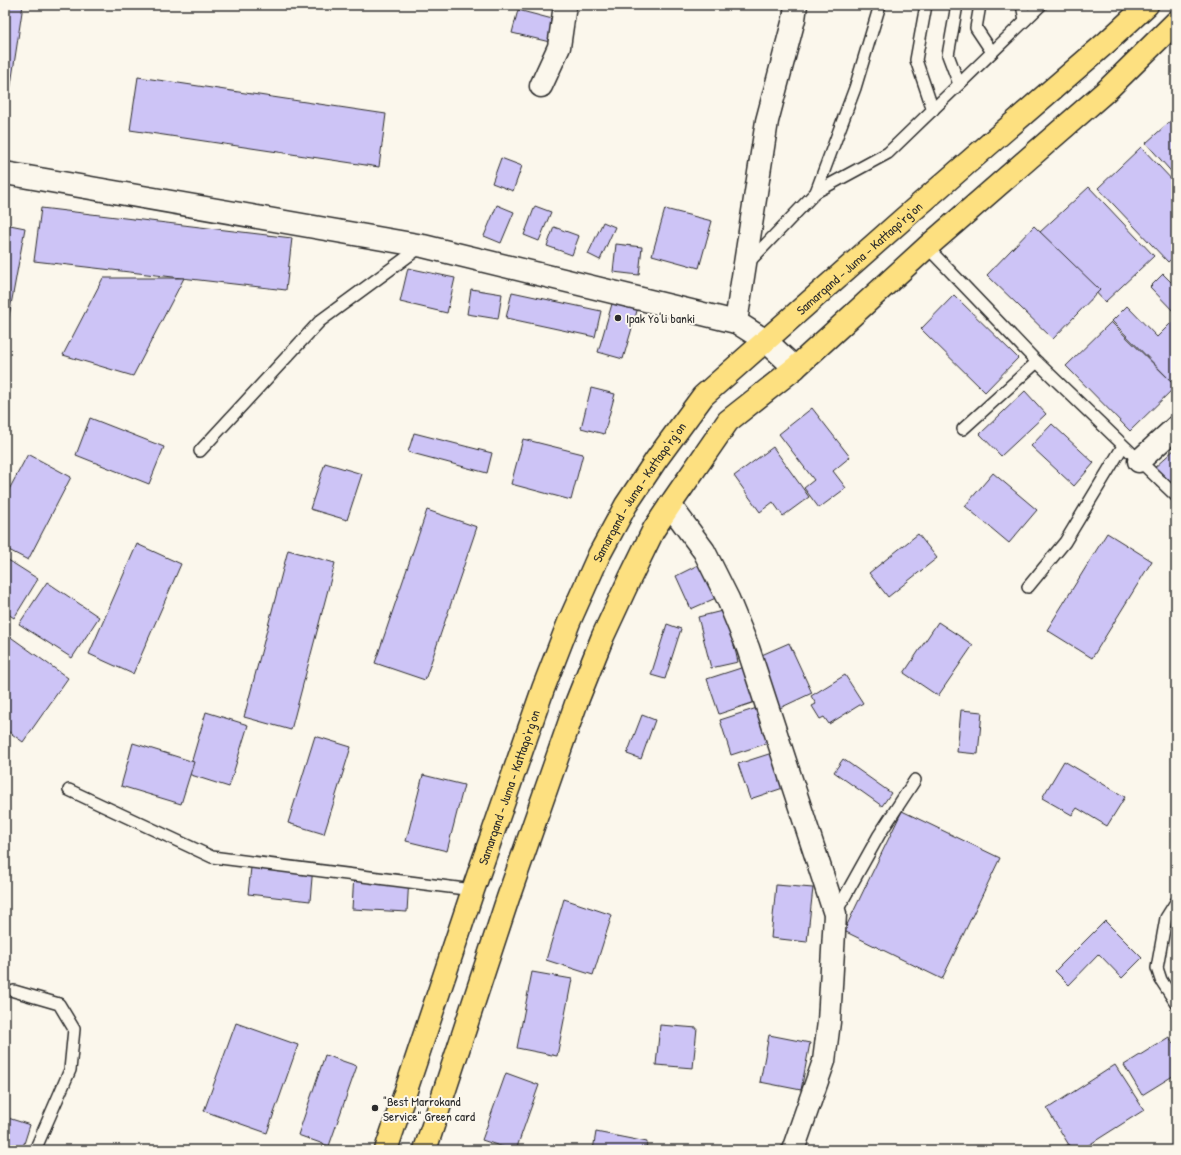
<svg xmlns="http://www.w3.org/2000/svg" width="1181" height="1155" font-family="'Patrick Hand',sans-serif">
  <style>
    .building { fill: #cdc4f6; stroke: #2b2b2b }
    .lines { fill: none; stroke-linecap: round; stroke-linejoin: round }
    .lane-casing { stroke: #2b2b2b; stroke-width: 14 }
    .street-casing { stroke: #2b2b2b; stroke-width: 25 }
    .primary-casing { stroke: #2b2b2b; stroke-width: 25 }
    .lane { stroke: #fbf7ec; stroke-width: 11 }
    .street { stroke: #fbf7ec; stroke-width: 22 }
    .primary { stroke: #fde080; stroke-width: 22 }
    .poi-dot { fill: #2b2b2b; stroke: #fbf7ec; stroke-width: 1.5 }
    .labels { text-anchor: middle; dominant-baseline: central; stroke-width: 4; stroke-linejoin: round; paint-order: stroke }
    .street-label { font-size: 13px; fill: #2b2b2b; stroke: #fbf7ec }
    .poi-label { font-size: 13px; fill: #2b2b2b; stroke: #fbf7ec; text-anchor: start }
  </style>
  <rect width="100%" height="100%" fill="#fbf7ec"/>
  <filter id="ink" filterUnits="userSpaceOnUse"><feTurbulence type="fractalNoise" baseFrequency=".025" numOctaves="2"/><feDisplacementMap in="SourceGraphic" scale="8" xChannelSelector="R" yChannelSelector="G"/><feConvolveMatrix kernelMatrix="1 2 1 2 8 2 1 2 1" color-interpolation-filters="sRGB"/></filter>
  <g filter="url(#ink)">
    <g class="building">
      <path d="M 5,5 L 23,5 L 10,91 L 5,90 Z"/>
      <path d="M 518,10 L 560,21 L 554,43 L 512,33 Z"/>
      <path d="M 138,77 L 386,114 L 379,167 L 130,130 Z"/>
      <path d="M 1176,116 L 1176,177 L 1146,143 Z"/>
      <path d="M 1141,147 L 1176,184 L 1176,255 L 1168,262 L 1098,188 Z"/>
      <path d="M 501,158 L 522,166 L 513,191 L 492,183 Z"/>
      <path d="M 1089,187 L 1154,256 L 1105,302 L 1040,232 Z"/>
      <path d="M 497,205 L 514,212 L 501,243 L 484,236 Z"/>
      <path d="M 535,206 L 551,212 L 539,241 L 524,235 Z"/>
      <path d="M 41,208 L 292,238 L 286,290 L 34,261 Z"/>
      <path d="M 665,209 L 712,221 L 699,268 L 652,255 Z"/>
      <path d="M 603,222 L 615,227 L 600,260 L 588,254 Z"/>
      <path d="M 5,224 L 25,228 L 5,338 Z"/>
      <path d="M 1034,226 L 1100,290 L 1053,339 L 987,275 Z"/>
      <path d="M 554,227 L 579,236 L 572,255 L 547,246 Z"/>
      <path d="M 616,244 L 642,247 L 639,275 L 613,272 Z"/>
      <path d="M 408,268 L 455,278 L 447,313 L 400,302 Z"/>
      <path d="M 1163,274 L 1176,287 L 1176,314 L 1150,287 Z"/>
      <path d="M 103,278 L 184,278 L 133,376 L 63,355 Z"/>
      <path d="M 471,289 L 502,294 L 498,319 L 467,314 Z"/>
      <path d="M 512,292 L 601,311 L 595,337 L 506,318 Z"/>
      <path d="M 954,295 L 1018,358 L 985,392 L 921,329 Z"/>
      <path d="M 614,297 L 639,304 L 623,359 L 598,352 Z"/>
      <path d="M 1127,306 L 1157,337 L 1176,318 L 1176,382 L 1174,384 L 1112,321 Z"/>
      <path d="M 1111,322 L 1176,386 L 1130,431 L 1066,366 Z"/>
      <path d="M 591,388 L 615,394 L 604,434 L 581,428 Z"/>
      <path d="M 1025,391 L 1046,414 L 1001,456 L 980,434 Z"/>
      <path d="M 812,408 L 850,457 L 833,471 L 846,488 L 819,508 L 804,488 L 814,480 L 779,434 Z"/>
      <path d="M 90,418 L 164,447 L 149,484 L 76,455 Z"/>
      <path d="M 1052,424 L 1094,463 L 1074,486 L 1031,446 Z"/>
      <path d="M 414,433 L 492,453 L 487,473 L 408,452 Z"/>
      <path d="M 523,439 L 583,454 L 571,500 L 511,484 Z"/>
      <path d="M 773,447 L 809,497 L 783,516 L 773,502 L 760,512 L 734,476 Z"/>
      <path d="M 1176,448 L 1176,493 L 1153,469 Z"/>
      <path d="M 28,454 L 71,477 L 28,560 L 5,548 L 5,497 Z"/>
      <path d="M 325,463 L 362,474 L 347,520 L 310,509 Z"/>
      <path d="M 993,473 L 1037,510 L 1009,543 L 965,506 Z"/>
      <path d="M 427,510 L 477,527 L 425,680 L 375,663 Z"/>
      <path d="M 1107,533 L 1152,561 L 1092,658 L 1047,630 Z"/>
      <path d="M 918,534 L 937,558 L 888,597 L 869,573 Z"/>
      <path d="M 137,544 L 181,564 L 133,674 L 89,654 Z"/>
      <path d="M 288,550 L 335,563 L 291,730 L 244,717 Z"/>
      <path d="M 5,558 L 38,579 L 14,618 L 5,612 Z"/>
      <path d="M 702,563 L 718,597 L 691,609 L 676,576 Z"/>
      <path d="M 47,582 L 99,617 L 72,658 L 19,624 Z"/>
      <path d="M 726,610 L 738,662 L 711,668 L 698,617 Z"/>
      <path d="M 938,622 L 973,645 L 938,696 L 904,673 Z"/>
      <path d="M 667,624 L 681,629 L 665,679 L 651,675 Z"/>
      <path d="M 5,633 L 68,678 L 23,742 L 5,729 Z"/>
      <path d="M 789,643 L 812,693 L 780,708 L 757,657 Z"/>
      <path d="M 744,667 L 755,702 L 719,714 L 707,679 Z"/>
      <path d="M 845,675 L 863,703 L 829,724 L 824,717 L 820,719 L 812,706 L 816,704 L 811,696 Z"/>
      <path d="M 757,708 L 768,743 L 731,755 L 720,720 Z"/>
      <path d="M 961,710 L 982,712 L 978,754 L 957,752 Z"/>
      <path d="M 206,712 L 248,725 L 229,787 L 188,774 Z"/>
      <path d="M 642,715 L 655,720 L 641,759 L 627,754 Z"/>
      <path d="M 315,736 L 351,747 L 324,834 L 288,823 Z"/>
      <path d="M 133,743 L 194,762 L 181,804 L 121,786 Z"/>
      <path d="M 775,752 L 786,787 L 750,799 L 738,764 Z"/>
      <path d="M 843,759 L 891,793 L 882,806 L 834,772 Z"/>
      <path d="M 1064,761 L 1125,797 L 1107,826 L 1077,808 L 1072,815 L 1042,798 Z"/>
      <path d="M 423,775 L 464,785 L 447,851 L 406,841 Z"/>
      <path d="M 902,811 L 1000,858 L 942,979 L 844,931 Z"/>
      <path d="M 252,859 L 313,866 L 310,901 L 248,894 Z"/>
      <path d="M 354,874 L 409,877 L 407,912 L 352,909 Z"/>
      <path d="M 776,885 L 813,888 L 807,942 L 771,938 Z"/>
      <path d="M 564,899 L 612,915 L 593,975 L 546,960 Z"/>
      <path d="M 1105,921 L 1142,958 L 1122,978 L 1099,954 L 1069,985 L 1055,971 Z"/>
      <path d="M 532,972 L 572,979 L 557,1056 L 517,1048 Z"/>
      <path d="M 236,1023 L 298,1045 L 267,1133 L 204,1111 Z"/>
      <path d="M 660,1025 L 697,1028 L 693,1068 L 656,1065 Z"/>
      <path d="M 769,1035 L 810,1043 L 801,1090 L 760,1082 Z"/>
      <path d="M 1169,1037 L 1176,1048 L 1176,1074 L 1142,1095 L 1124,1065 Z"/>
      <path d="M 325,1055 L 357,1066 L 329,1146 L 298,1135 Z"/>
      <path d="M 1115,1065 L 1144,1110 L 1081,1150 L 1072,1150 L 1047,1109 Z"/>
      <path d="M 506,1073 L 539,1085 L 516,1150 L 512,1150 L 482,1140 Z"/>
      <path d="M 5,1117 L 30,1125 L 22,1150 L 5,1150 Z"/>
      <path d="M 596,1132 L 647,1142 L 646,1150 L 593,1150 Z"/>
      <path d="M 1069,1144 L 1072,1150 L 1059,1150 Z"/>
    </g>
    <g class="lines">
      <g class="lane-casing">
        <g id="lane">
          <path d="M 926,5 L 916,60 L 933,110"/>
          <path d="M 957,5 L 948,55 L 959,84"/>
          <path d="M 980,5 L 976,28 L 992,52"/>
          <path d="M 1022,5 L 1025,20"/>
          <path d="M 816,192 L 888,153 L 1041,5"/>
          <path d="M 927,247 L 1037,362 L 1176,496"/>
          <path d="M 747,264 L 816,192 L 855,88 L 880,5"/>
          <path d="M 963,429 L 1037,362"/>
          <path d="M 200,451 L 320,321 L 422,246"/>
          <path d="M 1028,587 L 1065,542 L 1123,446"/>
          <path d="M 69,790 L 212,857 L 473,890"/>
          <path d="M 1176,902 L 1166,918 L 1157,968 L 1161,980 L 1176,1003"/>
          <path d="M 835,914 L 879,835 L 915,780"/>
          <path d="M 14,991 L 59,1004 L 74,1029 L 70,1070 L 35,1150"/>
        </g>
      </g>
      <g class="street-casing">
        <g id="street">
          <path d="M 541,86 L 559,47 L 565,5"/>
          <path d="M 5,173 L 423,246 L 736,322 L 766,341 L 795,368"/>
          <path d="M 736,322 L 767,121 L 794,19 L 796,5"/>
          <path d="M 1139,461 L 1176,427"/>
          <path d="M 670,505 L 704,551 L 728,599 L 748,648 L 835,914 L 829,1022 L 824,1061 L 793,1150"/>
        </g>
      </g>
      <g class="primary-casing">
        <g id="primary">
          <path id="s1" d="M 386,1150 L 473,890 L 543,689 L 569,622 L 599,555 L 626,505 L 656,460 L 703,396 L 919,205 L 1107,42 L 1147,5"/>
          <path d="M 425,1150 L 508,898 L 577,701 L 603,636 L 630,578 L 654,529 L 670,505 L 728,421 L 795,368 L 927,247 L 1106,91 L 1176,22"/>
        </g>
      </g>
      <use href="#lane" class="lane"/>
      <use href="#street" class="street"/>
      <use href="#primary" class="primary"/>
    </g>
  </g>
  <g class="poi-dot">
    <circle cx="618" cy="318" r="4"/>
    <circle cx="375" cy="1108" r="4"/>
  </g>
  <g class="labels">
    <g class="street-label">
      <text stroke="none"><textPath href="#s1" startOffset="1031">Samarqand - Juma - Kattaqo‘rg‘on</textPath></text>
      <text stroke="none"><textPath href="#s1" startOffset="707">Samarqand - Juma - Kattaqo‘rg‘on</textPath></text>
      <text stroke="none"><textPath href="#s1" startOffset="383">Samarqand - Juma - Kattaqo‘rg‘on</textPath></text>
    </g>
    <g class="poi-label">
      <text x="626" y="318">Ipak Yo'li banki</text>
      <text x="383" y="1101">"Best Marrokand<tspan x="383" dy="15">Service" Green card</tspan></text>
    </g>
  </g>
  <rect width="1181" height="1155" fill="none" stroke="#fbf7ec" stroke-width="20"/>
  <rect x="10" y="10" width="1161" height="1135" fill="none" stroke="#2b2b2b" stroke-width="1.5" filter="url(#ink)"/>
</svg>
